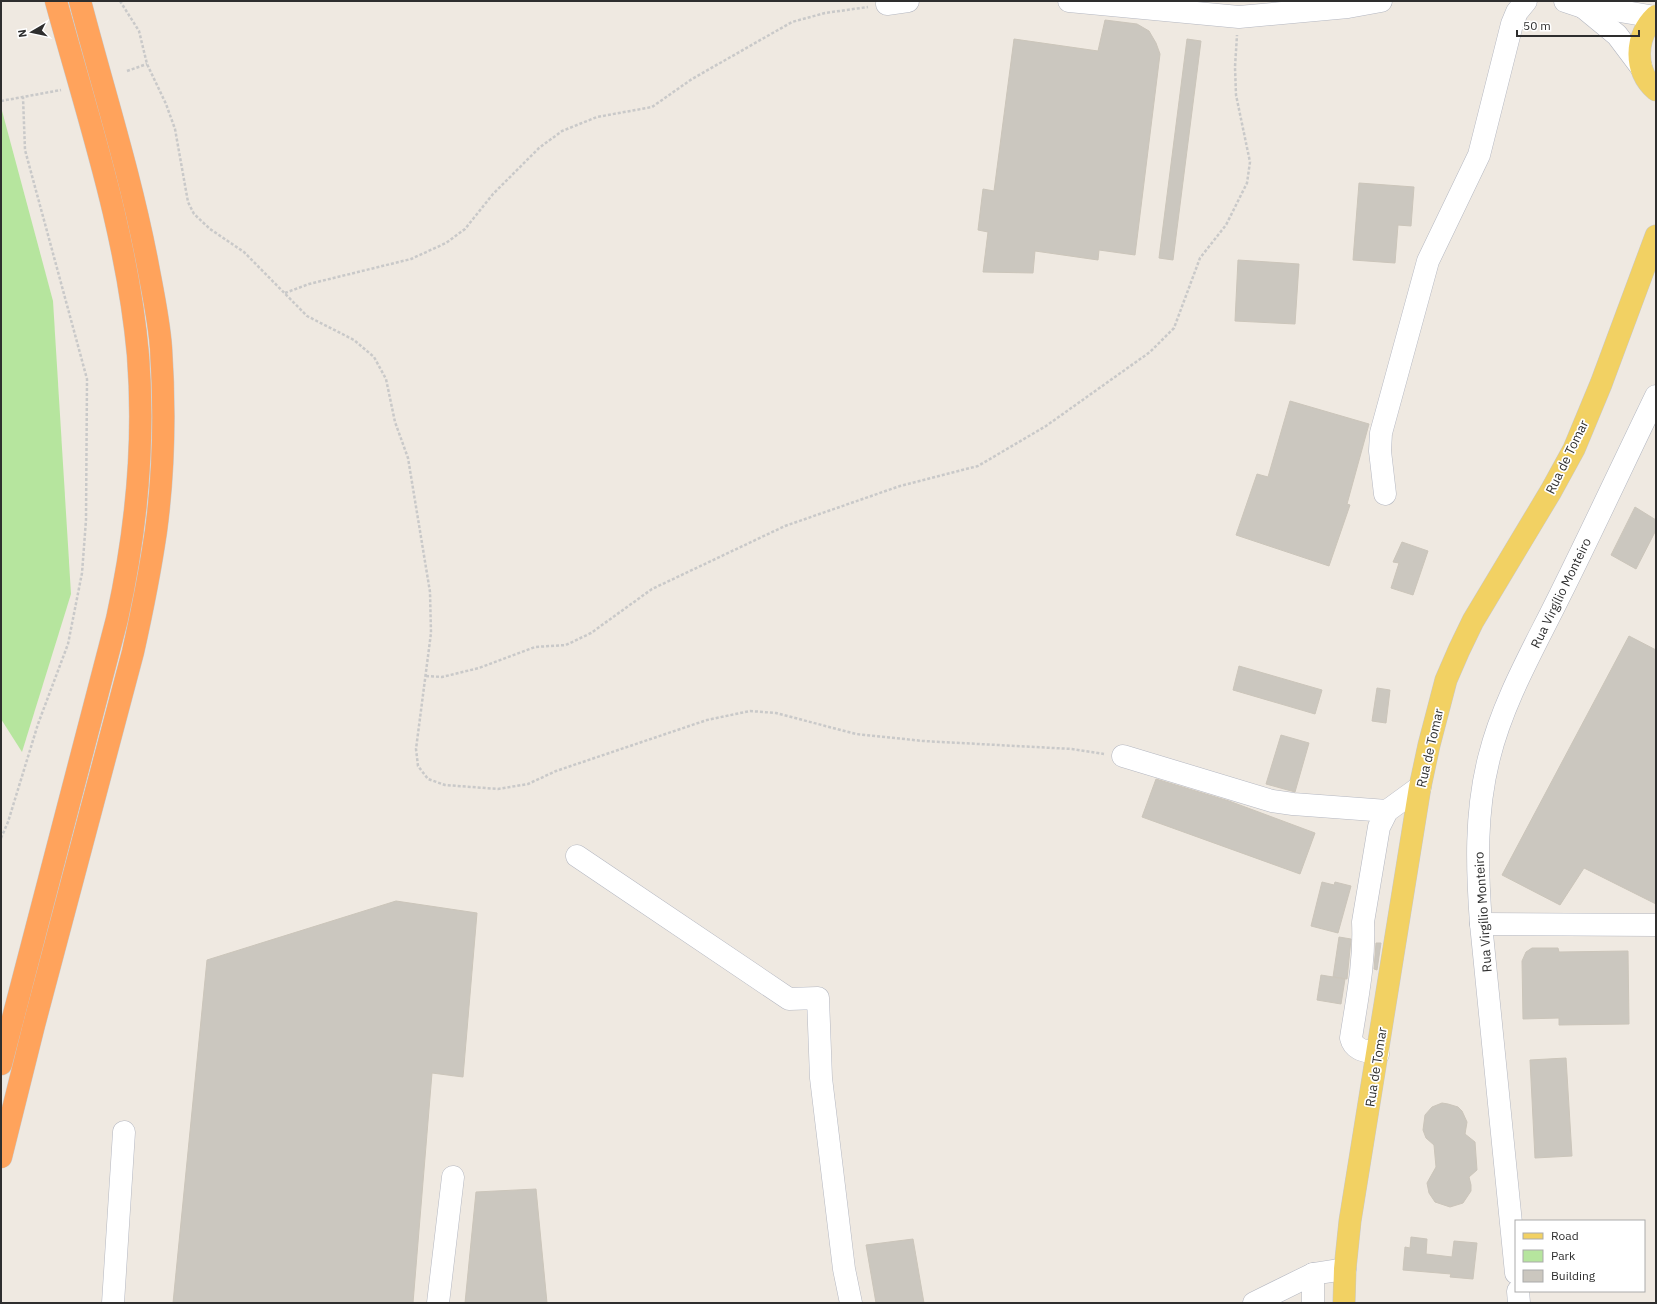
<svg xmlns="http://www.w3.org/2000/svg" width="1657" height="1304" font-family="'IBM Plex Sans',sans-serif">
  <style>
    .green { fill: #b6e59e }
    .building { fill: #cbc7bf; stroke: #cbc5ba }
    .lines { fill: none; stroke-linecap: round; stroke-linejoin: round }
    .minor-casing { stroke: #b4b7c1; stroke-width: 23 }
    .major-casing { stroke: #c9c9c9; stroke-width: 23 }
    .highway-casing { stroke: #c9c9c9; stroke-width: 23 }
    .path { stroke: #c9c9c9; stroke-width: 2.5; stroke-dasharray: 3 2; stroke-linecap: butt }
    .minor { stroke: #fff; stroke-width: 22 }
    .major { stroke: #f2d163; stroke-width: 22 }
    .highway { stroke: #ffa35c; stroke-width: 22 }
    .labels { text-anchor: middle; dominant-baseline: central; stroke-width: 3.5; stroke-linejoin: round; paint-order: stroke }
    .street-label { font-size: 13px; fill: #2e2e2e; stroke: #fff }
  </style>
  <rect width="100%" height="100%" fill="#efe9e1"/>
  <path class="green" d="M 1,107 L 53,301 L 71,594 L 22,752 L 1,719 Z"/>
  <g class="building">
    <path d="M 1105,20 L 1137,24 L 1149,31 L 1156,43 L 1160,54 L 1135,255 L 1099,250 L 1098,260 L 1035,251 L 1033,273 L 983,272 L 988,232 L 978,230 L 983,189 L 994,191 L 1014,39 L 1098,51 Z"/>
    <path d="M 1187,39 L 1201,41 L 1173,260 L 1159,258 Z"/>
    <path d="M 1359,183 L 1414,187 L 1411,226 L 1398,225 L 1395,263 L 1353,260 Z"/>
    <path d="M 1238,260 L 1299,264 L 1295,324 L 1235,321 Z"/>
    <path d="M 1290,401 L 1369,424 L 1347,504 L 1350,505 L 1329,566 L 1236,535 L 1257,474 L 1268,477 Z"/>
    <path d="M 1635,507 L 1656,520 L 1656,530 L 1636,569 L 1611,555 Z"/>
    <path d="M 1402,542 L 1428,551 L 1413,595 L 1391,588 L 1399,563 L 1393,562 Z"/>
    <path d="M 1629,636 L 1656,650 L 1656,904 L 1584,868 L 1560,905 L 1502,875 Z"/>
    <path d="M 1239,666 L 1322,690 L 1315,714 L 1233,690 Z"/>
    <path d="M 1377,688 L 1390,690 L 1386,723 L 1372,721 Z"/>
    <path d="M 1281,735 L 1309,743 L 1295,792 L 1266,784 Z"/>
    <path d="M 1156,779 L 1229,801 L 1315,833 L 1300,874 L 1142,817 Z"/>
    <path d="M 1322,882 L 1334,885 L 1335,882 L 1351,886 L 1338,933 L 1311,926 Z"/>
    <path d="M 396,901 L 477,913 L 463,1077 L 432,1073 L 413,1303 L 173,1303 L 207,960 Z"/>
    <path d="M 1339,937 L 1351,939 L 1347,979 L 1333,977 Z"/>
    <path d="M 1376,943 L 1381,943 L 1377,970 L 1374,969 Z"/>
    <path d="M 1532,948 L 1558,948 L 1559,952 L 1628,951 L 1629,1024 L 1559,1025 L 1559,1018 L 1523,1019 L 1522,961 L 1526,952 Z"/>
    <path d="M 1321,975 L 1345,979 L 1341,1004 L 1317,1000 Z"/>
    <path d="M 1566,1058 L 1572,1156 L 1535,1158 L 1530,1060 Z"/>
    <path d="M 1442,1103 L 1448,1104 L 1458,1107 L 1462,1111 L 1467,1122 L 1465,1134 L 1475,1142 L 1477,1170 L 1469,1177 L 1471,1185 L 1471,1191 L 1463,1203 L 1450,1207 L 1435,1202 L 1429,1193 L 1427,1183 L 1436,1167 L 1434,1145 L 1426,1138 L 1423,1130 L 1425,1115 L 1432,1107 Z"/>
    <path d="M 536,1189 L 547,1303 L 465,1303 L 476,1192 Z"/>
    <path d="M 1411,1237 L 1427,1239 L 1426,1254 L 1452,1257 L 1454,1241 L 1477,1243 L 1473,1279 L 1450,1277 L 1451,1274 L 1403,1270 L 1405,1247 L 1410,1248 Z"/>
    <path d="M 913,1239 L 924,1303 L 876,1303 L 866,1245 Z"/>
  </g>
  <g class="lines">
    <g class="minor-casing">
      <g id="minor">
        <path d="M 1069,1 L 1239,17 L 1348,7 L 1381,1"/>
        <path d="M 1565,1 L 1583,7 L 1602,8 L 1655,17"/>
        <path d="M 887,4 L 908,1"/>
        <path d="M 1583,7 L 1617,35 L 1641,67"/>
        <path d="M 1385,494 L 1380,451 L 1381,433 L 1428,261 L 1479,155 L 1512,24 L 1517,12 L 1526,1"/>
        <path d="M 1123,756 L 1272,801 L 1293,804 L 1387,811"/>
        <path d="M 577,856 L 789,999 L 818,998 L 821,1078 L 844,1269 L 851,1303"/>
        <path d="M 1481,924 L 1656,925"/>
        <path d="M 1378,1054 C 1367,1051 1354,1051 1351,1038 C 1357,999 1365,961 1363,922 L 1379,827 L 1387,811 L 1420,787"/>
        <path d="M 1516,1273 L 1481,924 C 1477,869 1475,813 1489,758 C 1503,701 1534,648 1560,595 C 1593,529 1624,462 1656,396"/>
        <path d="M 1313,1274 L 1313,1303"/>
        <path d="M 1518,1291 L 1519,1303"/>
        <path d="M 113,1303 L 124,1132"/>
        <path d="M 438,1303 L 453,1177"/>
        <path d="M 1254,1303 L 1313,1274 L 1345,1269"/>
      </g>
    </g>
    <g class="major-casing">
      <g id="major">
        <path d="M 1656,16 C 1635,36 1633,71 1656,90"/>
        <path d="M 1344,1303 L 1345,1269 L 1350,1221 L 1420,787 L 1429,745 L 1446,680 L 1459,650 L 1473,621 L 1551,491 L 1574,449 L 1601,384 L 1656,236"/>
      </g>
    </g>
    <g class="highway-casing">
      <g id="highway">
        <path d="M 1,1064 L 117,619 C 136,533 145,444 138,355 C 127,233 88,118 56,1"/>
        <path d="M 1,1157 L 34,1025 L 133,652 C 142,612 150,572 156,531 C 164,471 165,408 161,348 C 159,320 153,293 148,266 C 131,176 103,89 80,1"/>
      </g>
    </g>
    <g class="path">
      <path d="M 120,1 L 139,31 L 147,64 L 166,104 L 175,129 L 188,202 L 194,214 L 210,229 L 244,252 L 307,316 L 354,340 L 374,357 L 386,379 L 395,422 L 408,458 L 430,592 L 431,633 L 416,749 L 418,766 L 428,779 L 445,785 L 498,789 L 528,784 L 556,771 L 707,720 L 750,711 L 776,713 L 856,734 L 923,741 L 1072,749 L 1104,754"/>
      <path d="M 127,71 L 147,64"/>
      <path d="M 1,101 L 61,90"/>
      <path d="M 285,293 L 309,284 L 411,259 L 446,243 L 465,229 L 493,194 L 539,148 L 562,131 L 597,117 L 652,107 L 692,79 L 792,22 L 825,13 L 868,7"/>
      <path d="M 426,676 L 442,677 L 479,668 L 535,647 L 566,645 L 591,633 L 652,589 L 785,526 L 900,486 L 978,466 L 1046,426 L 1150,352 L 1174,328 L 1200,258 L 1226,225 L 1247,183 L 1250,162 L 1236,95 L 1235,67 L 1237,35"/>
      <path d="M 1,838 L 8,822 L 38,724 L 68,644 L 82,573 L 86,520 L 87,379 L 25,150 L 23,97"/>
    </g>
    <use href="#minor" class="minor"/>
    <use href="#major" class="major"/>
    <use href="#highway" class="highway"/>
  </g>
  <g class="labels">
    <g class="street-label">
      <text transform="translate(1567 457) rotate(-64)">Rua de Tomar</text>
      <text transform="translate(1561 593) rotate(-64)">Rua Virgílio Monteiro</text>
      <text transform="translate(1430 748) rotate(-77)">Rua de Tomar</text>
      <text transform="translate(1483 912) rotate(-94)">Rua Virgílio Monteiro</text>
      <text transform="translate(1376 1067) rotate(-81)">Rua de Tomar</text>
    </g>
  </g>
  <rect width="1657" height="1304" fill="none" stroke="#2e2e2e" stroke-width="4"/>
  <rect x="1515" y="1220" width="130" height="72" fill="#ffffff" stroke="#ababab"/>
  <rect x="1523" y="1233" width="20" height="6" fill="#f2d163" stroke="#ababab"/>
  <text x="1551" y="1240" font-size="12" fill="#2e2e2e">Road</text>
  <rect x="1523" y="1250" width="20" height="12" fill="#b6e59e" stroke="#ababab"/>
  <text x="1551" y="1260" font-size="12" fill="#2e2e2e">Park</text>
  <rect x="1523" y="1270" width="20" height="12" fill="#cbc7bf" stroke="#ababab"/>
  <text x="1551" y="1280" font-size="12" fill="#2e2e2e">Building</text>
  <g transform="translate(32 32) rotate(261)" stroke="#ffffff" stroke-width="3" paint-order="stroke">
  <path d="M0-3L7 15L0 10L-7 15Z" fill="#2e2e2e"/>
  <text y="-6" font-size="11" font-weight="bold" text-anchor="middle" fill="#2e2e2e">N</text>
  </g>
  <path d="M1517 30v6h122v-6" fill="none" stroke="#2e2e2e" stroke-width="2"/>
  <text x="1523" y="30" font-size="12" fill="#2e2e2e" stroke="#ffffff" stroke-width="3" paint-order="stroke">50 m</text>
</svg>
